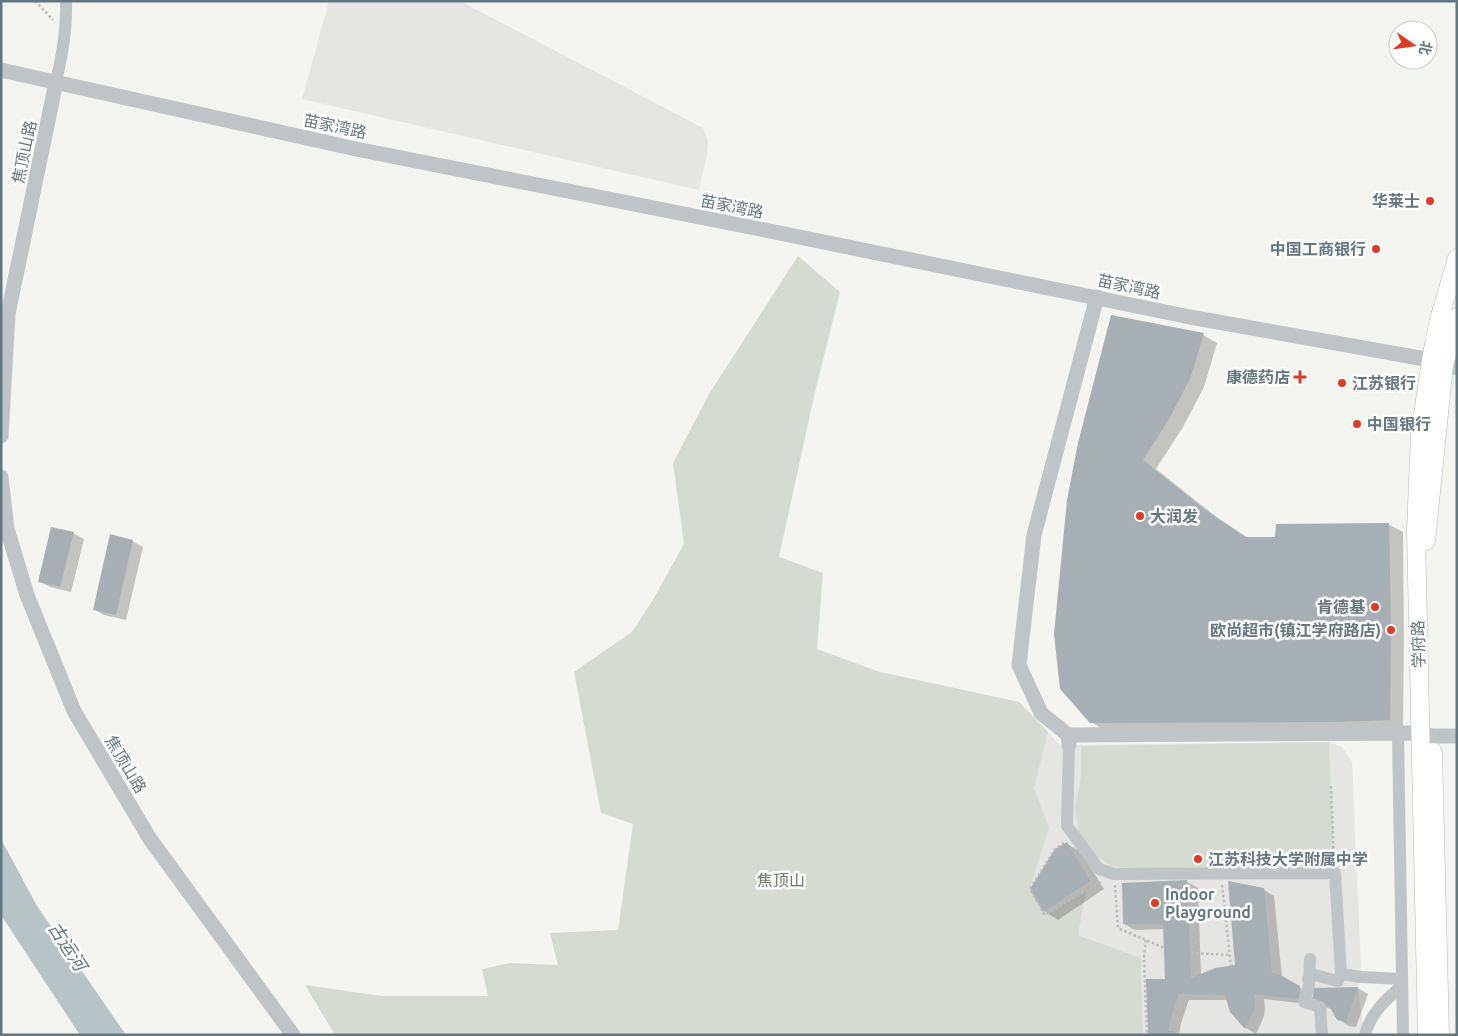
<svg xmlns="http://www.w3.org/2000/svg" width="1458" height="1036" font-family="Ubuntu,'Noto Sans SC',sans-serif">
  <style>
    .built { fill: #e5e5e4 }
    .green { fill: #d6dbd1 }
    .water { fill: #b7c4c7 }
    .shadow { fill: #0003 }
    .building { fill: #a6afb3 }
    .lines { fill: none; stroke-linecap: round; stroke-linejoin: round }
    .secondary-casing { stroke: #b2b8bb; stroke-width: 19 }
    .path { stroke: #b9bcbd; stroke-width: 2.5; stroke-dasharray: 2.5 2.5; stroke-linecap: butt }
    .minor { stroke: #bfc4c6; stroke-width: 12 }
    .tertiary { stroke: #bfc4c6; stroke-width: 15 }
    .secondary { stroke: #fff; stroke-width: 18 }
    .poi-dot { fill: #de3b26; stroke: #fff; stroke-width: 2 }
    .labels { text-anchor: middle; dominant-baseline: central; stroke-width: 5; stroke-linejoin: round; paint-order: stroke }
    .street-label { font-size: 16px; fill: #647781; stroke: #fff }
    .poi-label { font-size: 16px; font-weight: bold; fill: #647781; stroke: #fff; text-anchor: end }
    .park-label { font-size: 16px; fill: #697862; stroke: #fff }
    .water-label { font-size: 18px; font-style: italic; fill: #5f797e; stroke: #fff }
  </style>
  <rect width="100%" height="100%" fill="#f4f4f0"/>
  <g class="built">
    <path d="M 329,1 L 460,1 L 703,128 L 708,141 L 707,154 L 699,190 L 302,99 Z"/>
    <path d="M 880,672 L 1019,702 L 1060,745 L 1329,742 L 1342,747 L 1352,762 L 1361,965 L 1358,987 L 1364,1035 L 1143,1035 L 1141,958 L 1078,935 L 1045,915 L 1030,889 L 1049,828 Z"/>
  </g>
  <g class="green">
    <path d="M 798,256 L 840,292 L 814,396 L 779,557 L 823,573 L 817,649 L 880,672 L 1019,702 L 1048,732 L 1034,788 L 1049,828 L 1030,889 L 1045,915 L 1086,891 L 1078,935 L 1141,958 L 1143,1035 L 335,1035 L 305,985 L 381,996 L 488,996 L 482,969 L 510,963 L 558,965 L 550,933 L 618,930 L 633,824 L 601,813 L 574,672 L 632,632 L 654,598 L 684,544 L 673,463 L 709,394 Z"/>
    <path d="M 1329,742 L 1334,865 L 1138,870 L 1111,866 L 1092,852 L 1079,836 L 1075,807 L 1081,776 L 1081,746 Z"/>
  </g>
  <path class="water" d="M 1,839 L 37,906 L 126,1035 L 80,1035 L 1,915 Z"/>
  <g class="shadow">
    <path d="M 1203,335 L 1217,343 L 1204,387 L 1183,427 L 1156,469 L 1219,519 L 1248,538 L 1276,538 L 1388,524 L 1403,532 L 1404,638 L 1403,727 L 1106,731 L 1091,722 L 1055,634 Z"/>
    <path d="M 73,533 L 84,539 L 71,592 L 50,587 L 39,581 Z"/>
    <path d="M 132,541 L 143,547 L 126,620 L 104,615 L 94,609 Z"/>
    <path d="M 1067,844 L 1081,852 L 1104,889 L 1058,920 L 1044,911 L 1031,889 Z"/>
    <path d="M 1187,882 L 1198,888 L 1201,975 L 1237,966 L 1263,889 L 1274,896 L 1282,977 L 1310,994 L 1308,1004 L 1264,999 L 1265,1009 L 1264,1016 L 1256,1034 L 1246,1028 L 1231,1011 L 1228,1000 L 1189,1000 L 1181,1023 L 1179,1035 L 1149,1035 L 1167,980 L 1164,929 L 1135,930 L 1124,924 L 1123,884 Z"/>
    <path d="M 1358,988 L 1368,994 L 1356,1027 L 1349,1026 L 1338,1019 L 1332,1009 L 1324,1007 L 1315,989 Z"/>
  </g>
  <g class="building">
    <path d="M 1111,315 L 1204,333 L 1190,379 L 1169,419 L 1143,460 L 1204,509 L 1246,537 L 1275,537 L 1276,524 L 1389,523 L 1391,630 L 1390,720 L 1337,722 L 1090,723 L 1060,689 L 1054,634 L 1067,500 L 1078,443 Z"/>
    <path d="M 51,527 L 74,532 L 60,587 L 38,582 Z"/>
    <path d="M 110,534 L 133,540 L 116,615 L 93,610 Z"/>
    <path d="M 1067,842 L 1090,881 L 1043,912 L 1030,889 L 1055,849 Z"/>
    <path d="M 1187,880 L 1191,978 L 1215,968 L 1235,965 L 1228,881 L 1264,888 L 1272,973 L 1282,976 L 1300,986 L 1298,999 L 1254,994 L 1255,1002 L 1254,1010 L 1245,1029 L 1230,1012 L 1225,995 L 1179,994 L 1171,1017 L 1168,1031 L 1173,1031 L 1179,1035 L 1148,1035 L 1146,979 L 1165,979 L 1163,924 L 1123,924 L 1122,883 Z"/>
    <path d="M 1358,987 L 1346,1022 L 1337,1020 L 1329,1006 L 1312,1002 L 1314,988 Z"/>
  </g>
  <g class="lines">
    <g class="secondary-casing">
      <g id="secondary">
        <path d="M 1426,541 L 1444,365 L 1457,317"/>
        <path d="M 1433,752 L 1440,1035"/>
        <path d="M 1427,1035 L 1416,531 L 1420,434 L 1431,360 L 1438,323 L 1457,258"/>
      </g>
    </g>
    <g class="path">
      <path d="M 35,1 L 53,20"/>
      <path d="M 1331,786 L 1334,862"/>
      <path d="M 1064,843 L 1055,849 L 1030,889 L 1045,915 L 1101,882"/>
      <path d="M 1115,885 L 1118,928 L 1164,948"/>
      <path d="M 1222,885 L 1231,966"/>
      <path d="M 1191,886 L 1193,953 L 1229,955"/>
      <path d="M 1146,940 L 1144,957 L 1147,1035"/>
    </g>
    <g class="minor">
      <path d="M 56,82 C 62,55 67,29 66,1"/>
      <path d="M 1398,734 L 1403,1035"/>
      <path d="M 1069,745 L 1067,826 L 1099,869 L 1114,874 L 1335,873 L 1341,974 L 1361,977 L 1401,979"/>
      <path d="M 1310,959 L 1309,985 L 1304,1002 L 1320,1007 L 1322,1035"/>
      <path d="M 1308,979 L 1315,975 L 1338,981 L 1341,974"/>
      <path d="M 1365,1035 C 1370,1014 1386,999 1402,986"/>
    </g>
    <g class="tertiary">
      <path d="M 1,70 L 356,149 L 760,229 L 1190,317 L 1431,360 L 1444,365 L 1457,368"/>
      <path d="M 1,436 L 8,314 L 56,82"/>
      <path d="M 1,477 L 7,529 L 27,595 L 74,711 L 150,839 L 293,1035"/>
      <path d="M 1068,735 L 1041,713 L 1019,665 L 1034,535 L 1097,297"/>
      <path d="M 1069,745 L 1068,735 L 1420,733 L 1433,736 L 1457,736"/>
    </g>
    <use href="#secondary" class="secondary"/>
  </g>
  <g class="poi-dot">
    <circle cx="1430" cy="201" r="5"/>
    <circle cx="1376" cy="249" r="5"/>
    <path d="M1297.5 369.5h5v5h5v5h-5v5h-5v-5h-5v-5h5z"/>
    <circle cx="1342" cy="383" r="5"/>
    <circle cx="1357" cy="424" r="5"/>
    <circle cx="1140" cy="516" r="5"/>
    <circle cx="1375" cy="607" r="5"/>
    <circle cx="1391" cy="630" r="5"/>
    <circle cx="1198" cy="859" r="5"/>
    <circle cx="1155" cy="903" r="5"/>
  </g>
  <g class="labels">
    <g class="street-label">
      <text transform="translate(335 126) rotate(12)">苗家湾路</text>
      <text transform="translate(24 152) rotate(-78)">焦顶山路</text>
      <text transform="translate(732 206) rotate(11)">苗家湾路</text>
      <text transform="translate(1129 286) rotate(12)">苗家湾路</text>
      <text transform="translate(1418 644) rotate(-91)">学府路</text>
      <text transform="translate(126 764) rotate(59)">焦顶山路</text>
    </g>
    <g class="poi-label">
      <text x="1420" y="201">华莱士</text>
      <text x="1366" y="249">中国工商银行</text>
      <text x="1290" y="377">康德药店</text>
      <text x="1352" y="383" text-anchor="start">江苏银行</text>
      <text x="1367" y="424" text-anchor="start">中国银行</text>
      <text x="1150" y="516" text-anchor="start">大润发</text>
      <text x="1365" y="607">肯德基</text>
      <text x="1381" y="630">欧尚超市(镇江学府路店)</text>
      <text x="1208" y="859" text-anchor="start">江苏科技大学附属中学</text>
      <text x="1165" y="894" text-anchor="start">Indoor<tspan x="1165" dy="18">Playground</tspan></text>
    </g>
    <g class="park-label">
      <text x="781" y="880">焦顶山</text>
    </g>
    <g class="water-label">
      <text transform="translate(68 946) rotate(57)">古运河</text>
    </g>
  </g>
  <rect width="1458" height="1036" fill="none" stroke="#647781" stroke-width="5"/>
  <g transform="translate(1413 45) rotate(103)"><circle r="24" fill="#ffffff" stroke="#c1c9cd"/>
  <path d="M0-4L9 19L0 12L-9 19Z" fill="#de3b26"/>
  <text y="-8" font-size="14" font-weight="bold" text-anchor="middle" fill="#647781">北</text>
  </g>
</svg>
